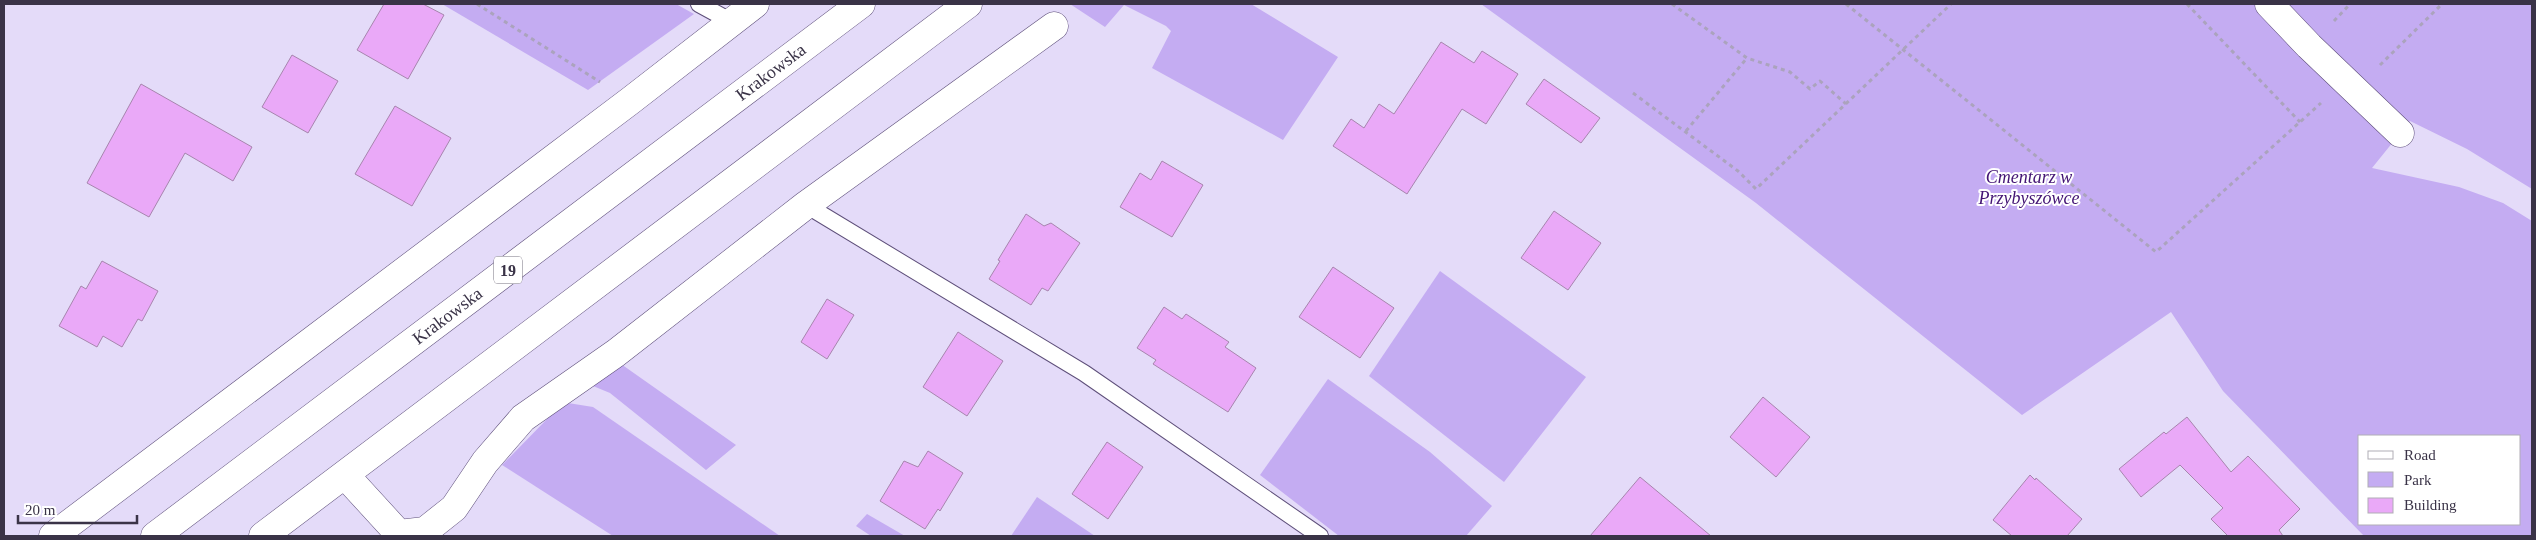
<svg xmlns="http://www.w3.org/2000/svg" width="2536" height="540" font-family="Georgia,serif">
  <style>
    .green { fill: #c4acf2; fill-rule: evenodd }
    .building { fill: #eaa9f8; stroke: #a785ae }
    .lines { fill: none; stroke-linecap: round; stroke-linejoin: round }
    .lane-casing { stroke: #5e4f7a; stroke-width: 18 }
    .street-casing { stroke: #5e4f7a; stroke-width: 29 }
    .primary-casing { stroke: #5e4f7a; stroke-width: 29 }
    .path { stroke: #aba3bd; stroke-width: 3; stroke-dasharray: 4 4; stroke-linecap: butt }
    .lane { stroke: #fff; stroke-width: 16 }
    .street { stroke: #fff; stroke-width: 28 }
    .primary { stroke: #fff; stroke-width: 28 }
    .labels { text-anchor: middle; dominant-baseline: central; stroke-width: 4; stroke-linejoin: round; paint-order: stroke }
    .shield { fill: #fff; stroke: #75707e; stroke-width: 1 }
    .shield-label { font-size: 16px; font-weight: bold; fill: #3a3347 }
    .street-label { font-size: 18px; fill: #3a3347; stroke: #fff }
    .park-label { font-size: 18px; font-style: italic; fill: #431474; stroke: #fff }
  </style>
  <rect width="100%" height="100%" fill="#e4dbf9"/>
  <g class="green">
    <path d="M 442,4 L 676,4 L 694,14 L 588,90 Z"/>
    <path d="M 1070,4 L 1251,4 L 1338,57 L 1283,140 L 1152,68 L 1171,31 L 1166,26 L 1124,5 L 1105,27 Z"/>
    <path d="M 1481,4 L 2532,4 L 2532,189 L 2467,149 L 2410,121 L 2372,168 L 2459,187 L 2503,203 L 2532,221 L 2532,536 L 2364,536 L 2223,391 L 2171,312 L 2022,415 L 1756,203 ZM 2360,436 L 2520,436 L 2520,524 L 2360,524 Z"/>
    <path d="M 1440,271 L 1586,377 L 1504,482 L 1369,376 Z"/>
    <path d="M 621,364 L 736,445 L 706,470 L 610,393 L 593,386 Z"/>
    <path d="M 1328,379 L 1430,452 L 1492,506 L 1466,536 L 1339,536 L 1260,475 Z"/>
    <path d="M 568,403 L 593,407 L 780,536 L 613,536 L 502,465 L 550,416 Z"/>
    <path d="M 1037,497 L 1095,536 L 1011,536 Z"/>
    <path d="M 867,514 L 905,536 L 871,536 L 856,526 Z"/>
  </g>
  <g class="building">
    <path d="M 384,4 L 423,4 L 444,15 L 408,79 L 357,50 Z"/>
    <path d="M 1441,42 L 1474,63 L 1482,51 L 1518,74 L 1486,124 L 1462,109 L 1407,194 L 1333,146 L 1351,119 L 1364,128 L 1379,104 L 1394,114 Z"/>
    <path d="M 292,55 L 338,81 L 308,133 L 262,107 Z"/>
    <path d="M 1544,79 L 1600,118 L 1581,143 L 1526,104 Z"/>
    <path d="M 141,84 L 252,147 L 233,181 L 185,153 L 149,217 L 87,183 Z"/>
    <path d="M 395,106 L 451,138 L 412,206 L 355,174 Z"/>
    <path d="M 1162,161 L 1203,185 L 1172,237 L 1120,207 L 1140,173 L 1151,180 Z"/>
    <path d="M 1554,211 L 1601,243 L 1568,290 L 1521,258 Z"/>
    <path d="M 1026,214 L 1044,226 L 1051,223 L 1080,243 L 1048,291 L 1042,288 L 1031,305 L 989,279 L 1000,261 L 998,260 Z"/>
    <path d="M 102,261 L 158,291 L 142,321 L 138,319 L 122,347 L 103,336 L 97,347 L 59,326 L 81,286 L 86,289 Z"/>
    <path d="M 1333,267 L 1394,308 L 1360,358 L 1299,317 Z"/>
    <path d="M 827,299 L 854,315 L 827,359 L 801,342 Z"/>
    <path d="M 1164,307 L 1182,319 L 1186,314 L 1229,342 L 1225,347 L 1256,368 L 1228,412 L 1153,364 L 1156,360 L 1137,348 Z"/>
    <path d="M 958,332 L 1003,361 L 967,416 L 923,387 Z"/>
    <path d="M 1763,397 L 1810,437 L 1776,477 L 1730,437 Z"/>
    <path d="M 2187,417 L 2231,472 L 2248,456 L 2300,509 L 2279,530 L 2283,536 L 2228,536 L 2211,519 L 2223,508 L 2180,465 L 2141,497 L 2119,469 L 2164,432 L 2166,434 Z"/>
    <path d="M 1107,442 L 1143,467 L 1108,519 L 1072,494 Z"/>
    <path d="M 928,451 L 963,473 L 940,511 L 938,509 L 925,529 L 880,501 L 904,461 L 918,467 Z"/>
    <path d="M 2030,475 L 2035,480 L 2036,478 L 2082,519 L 2067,536 L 2012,536 L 1993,520 Z"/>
    <path d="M 1640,477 L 1711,536 L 1590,536 Z"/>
  </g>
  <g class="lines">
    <g class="lane-casing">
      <g id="lane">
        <path d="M 699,4 L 732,22"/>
        <path d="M 806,205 L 1084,373 L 1320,536"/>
      </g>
    </g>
    <g class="street-casing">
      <g id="street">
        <path d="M 2269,4 L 2309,46 L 2400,133"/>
        <path d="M 345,475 L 399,534 L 425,531 L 454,508 L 485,462 L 523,418 L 616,353 L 806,205 L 1054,26"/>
        <path d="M 53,536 L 630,101 L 755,4"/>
      </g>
    </g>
    <g class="primary-casing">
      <g id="primary">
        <path id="s1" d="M 155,536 L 861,4"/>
        <path d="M 263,536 L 968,4"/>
      </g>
    </g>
    <g class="path">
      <path d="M 477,4 L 600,82"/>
      <path d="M 1672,4 L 1747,58 L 1790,72 L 1810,89 L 1820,81 L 1846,104"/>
      <path d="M 1846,4 L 2156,252 L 2321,103"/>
      <path d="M 2187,4 L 2300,122"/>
      <path d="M 2334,21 L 2350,4"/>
      <path d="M 2380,65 L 2442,4"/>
      <path d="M 1633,93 L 1738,171 L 1756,189 L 1951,4"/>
      <path d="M 1686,131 L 1747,58"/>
    </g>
    <use href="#lane" class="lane"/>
    <use href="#street" class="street"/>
    <use href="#primary" class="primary"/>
  </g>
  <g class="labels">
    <rect class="shield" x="494" y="256.5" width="28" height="27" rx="4"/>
    <g class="shield-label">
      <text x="508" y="270">19</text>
    </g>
    <g class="street-label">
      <text stroke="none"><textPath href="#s1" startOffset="771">Krakowska</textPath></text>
      <text stroke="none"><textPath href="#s1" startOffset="366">Krakowska</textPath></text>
    </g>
    <g class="park-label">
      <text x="2029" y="177">Cmentarz w<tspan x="2029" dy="21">Przybyszówce</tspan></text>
    </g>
  </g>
  <rect width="2536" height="540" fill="none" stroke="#3a3347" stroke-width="10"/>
  <rect x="2358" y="435" width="162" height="90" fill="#ffffff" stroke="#b0adb5"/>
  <rect x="2368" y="451" width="25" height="8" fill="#ffffff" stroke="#b0adb5"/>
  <text x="2404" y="460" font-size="15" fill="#3a3347">Road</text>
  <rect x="2368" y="472" width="25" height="15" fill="#c4acf2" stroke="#b0adb5"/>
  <text x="2404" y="485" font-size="15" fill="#3a3347">Park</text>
  <rect x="2368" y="498" width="25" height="15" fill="#eaa9f8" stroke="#b0adb5"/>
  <text x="2404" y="510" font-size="15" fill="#3a3347">Building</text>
  <path d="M18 515v8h119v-8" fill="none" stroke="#3a3347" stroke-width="2.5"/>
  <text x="25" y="515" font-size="15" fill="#3a3347" stroke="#ffffff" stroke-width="4" paint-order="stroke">20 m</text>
</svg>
